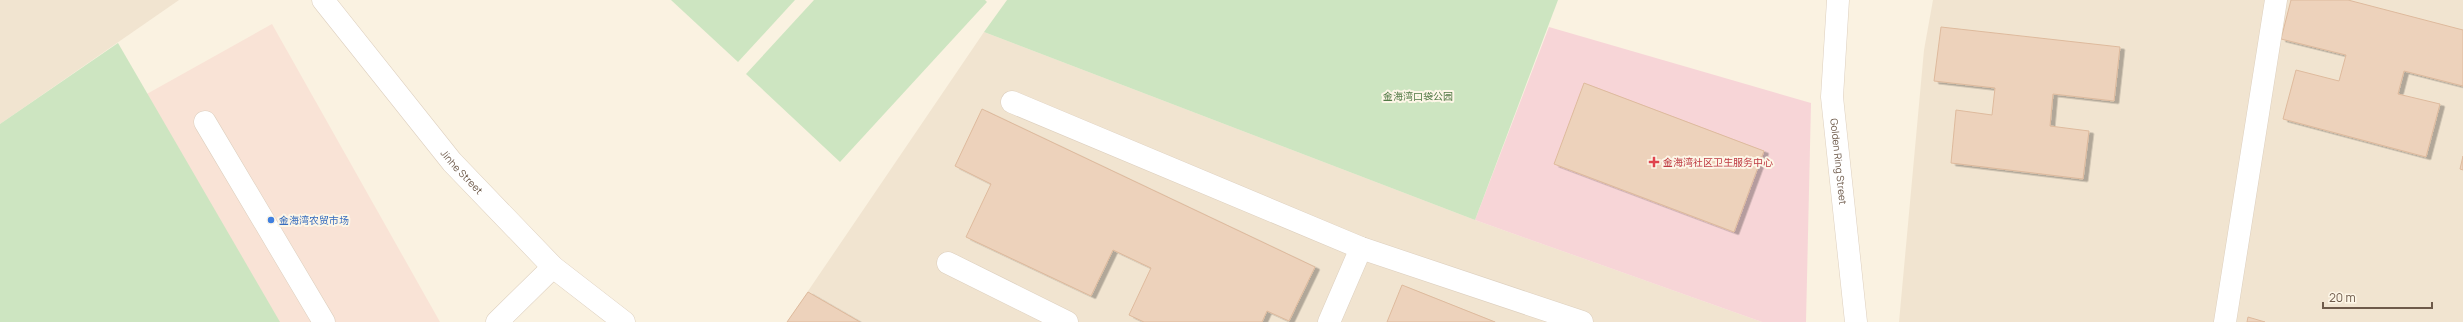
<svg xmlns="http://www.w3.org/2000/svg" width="2463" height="322" font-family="Manrope,'Noto Sans SC',sans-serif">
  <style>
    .residential { fill: #f1e4d0 }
    .commercial { fill: #f9e3d6 }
    .medical { fill: #f7d5d7 }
    .green { fill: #cde5c1 }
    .building { fill: #edd2bb; stroke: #deba9d; filter: url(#shadow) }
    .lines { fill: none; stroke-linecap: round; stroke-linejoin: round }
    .minor-casing { stroke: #ddcfbe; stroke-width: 23 }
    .minor { stroke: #fff; stroke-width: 22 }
    .health-dot { fill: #e0444e; stroke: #fdf6e7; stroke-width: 1.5 }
    .shop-dot { fill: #3f7fe0; stroke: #fdf6e7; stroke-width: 1.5 }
    .labels { text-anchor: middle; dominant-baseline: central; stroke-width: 4; stroke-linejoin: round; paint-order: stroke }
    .park-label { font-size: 10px; fill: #527a46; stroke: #fdf6e7 }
    .street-label { font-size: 10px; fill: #6e5a4a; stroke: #fdf6e7 }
    .health-label { font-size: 10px; fill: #be3a42; stroke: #fdf6e7; text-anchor: start }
    .shop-label { font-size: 10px; fill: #366cbe; stroke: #fdf6e7; text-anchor: start }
  </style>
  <defs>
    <filter id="shadow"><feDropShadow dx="4.5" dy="2.5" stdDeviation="0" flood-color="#0004"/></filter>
  </defs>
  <rect width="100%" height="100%" fill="#faf2e1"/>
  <g class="residential">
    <path d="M 0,0 L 179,0 L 0,124 Z"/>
    <path d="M 1933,0 L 2463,0 L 2463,322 L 1899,322 L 1924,50 Z"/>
    <path d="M 984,32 L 1475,220 L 1762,322 L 787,322 Z"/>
  </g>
  <path class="commercial" d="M 272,24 L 440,322 L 216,322 L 102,119 Z"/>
  <path class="medical" d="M 1549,27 L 1811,103 L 1806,322 L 1762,322 L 1475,220 Z"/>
  <g class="green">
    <path d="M 671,0 L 795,0 L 738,62 Z"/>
    <path d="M 814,0 L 985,0 L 987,2 L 840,162 L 746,74 Z"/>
    <path d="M 1007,0 L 1558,0 L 1475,220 L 984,32 Z"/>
    <path d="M 118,43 L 280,322 L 0,322 L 0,124 Z"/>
  </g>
  <g class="building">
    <path d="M 2291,0 L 2348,0 L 2463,30 L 2463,86 L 2404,71 L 2398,94 L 2440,104 L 2426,157 L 2283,119 L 2296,70 L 2339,81 L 2346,55 L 2281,39 Z"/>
    <path d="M 1941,27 L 2120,47 L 2114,101 L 2053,94 L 2050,126 L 2089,131 L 2083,179 L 1951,163 L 1956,110 L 1992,115 L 1995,88 L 1934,81 Z"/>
    <path d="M 1584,83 L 1764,151 L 1734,232 L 1554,164 Z"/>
    <path d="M 982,109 L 1315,267 L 1289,321 L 1267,311 L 1262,322 L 1144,322 L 1129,315 L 1151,268 L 1113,250 L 1091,296 L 966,237 L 991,184 L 955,166 Z"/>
    <path d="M 2463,156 L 2463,170 L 2460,169 Z"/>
    <path d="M 1402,285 L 1495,322 L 1387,322 Z"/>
    <path d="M 808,292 L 860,322 L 787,322 Z"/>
    <path d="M 2248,317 L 2265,322 L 2247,322 Z"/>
  </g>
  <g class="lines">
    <g class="minor-casing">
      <g id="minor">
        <path id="s1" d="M 323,0 L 452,162 L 553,267 L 624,322"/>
        <path id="s2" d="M 1838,0 L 1832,97 L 1856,322"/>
        <path d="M 1012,102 L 1361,248 L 1582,322"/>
        <path d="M 205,122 L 324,322"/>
        <path d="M 948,263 L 1067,322"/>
        <path d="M 497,322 L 553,267"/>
        <path d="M 1329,322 L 1361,248"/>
        <path d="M 2225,322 L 2276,0"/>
      </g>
    </g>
    <use href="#minor" class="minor"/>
  </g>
  <path class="health-dot" d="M1652 156h4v4h4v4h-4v4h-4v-4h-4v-4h4z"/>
  <circle class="shop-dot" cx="271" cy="220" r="4"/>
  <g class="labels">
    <g class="park-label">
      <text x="1418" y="96">金海湾口袋公园</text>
    </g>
    <g class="street-label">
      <text stroke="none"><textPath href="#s2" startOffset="162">Golden Ring Street</textPath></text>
      <text stroke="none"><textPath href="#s1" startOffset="221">Jinhe Street</textPath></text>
    </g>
    <g class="health-label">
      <text x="1663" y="162">金海湾社区卫生服务中心</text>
    </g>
    <g class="shop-label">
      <text x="279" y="220">金海湾农贸市场</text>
    </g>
  </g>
  <path d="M2323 302v6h109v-6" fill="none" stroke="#6e5a4a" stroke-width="2"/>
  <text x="2329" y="302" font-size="12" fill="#6e5a4a" stroke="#fdf6e7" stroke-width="3" paint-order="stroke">20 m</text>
</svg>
